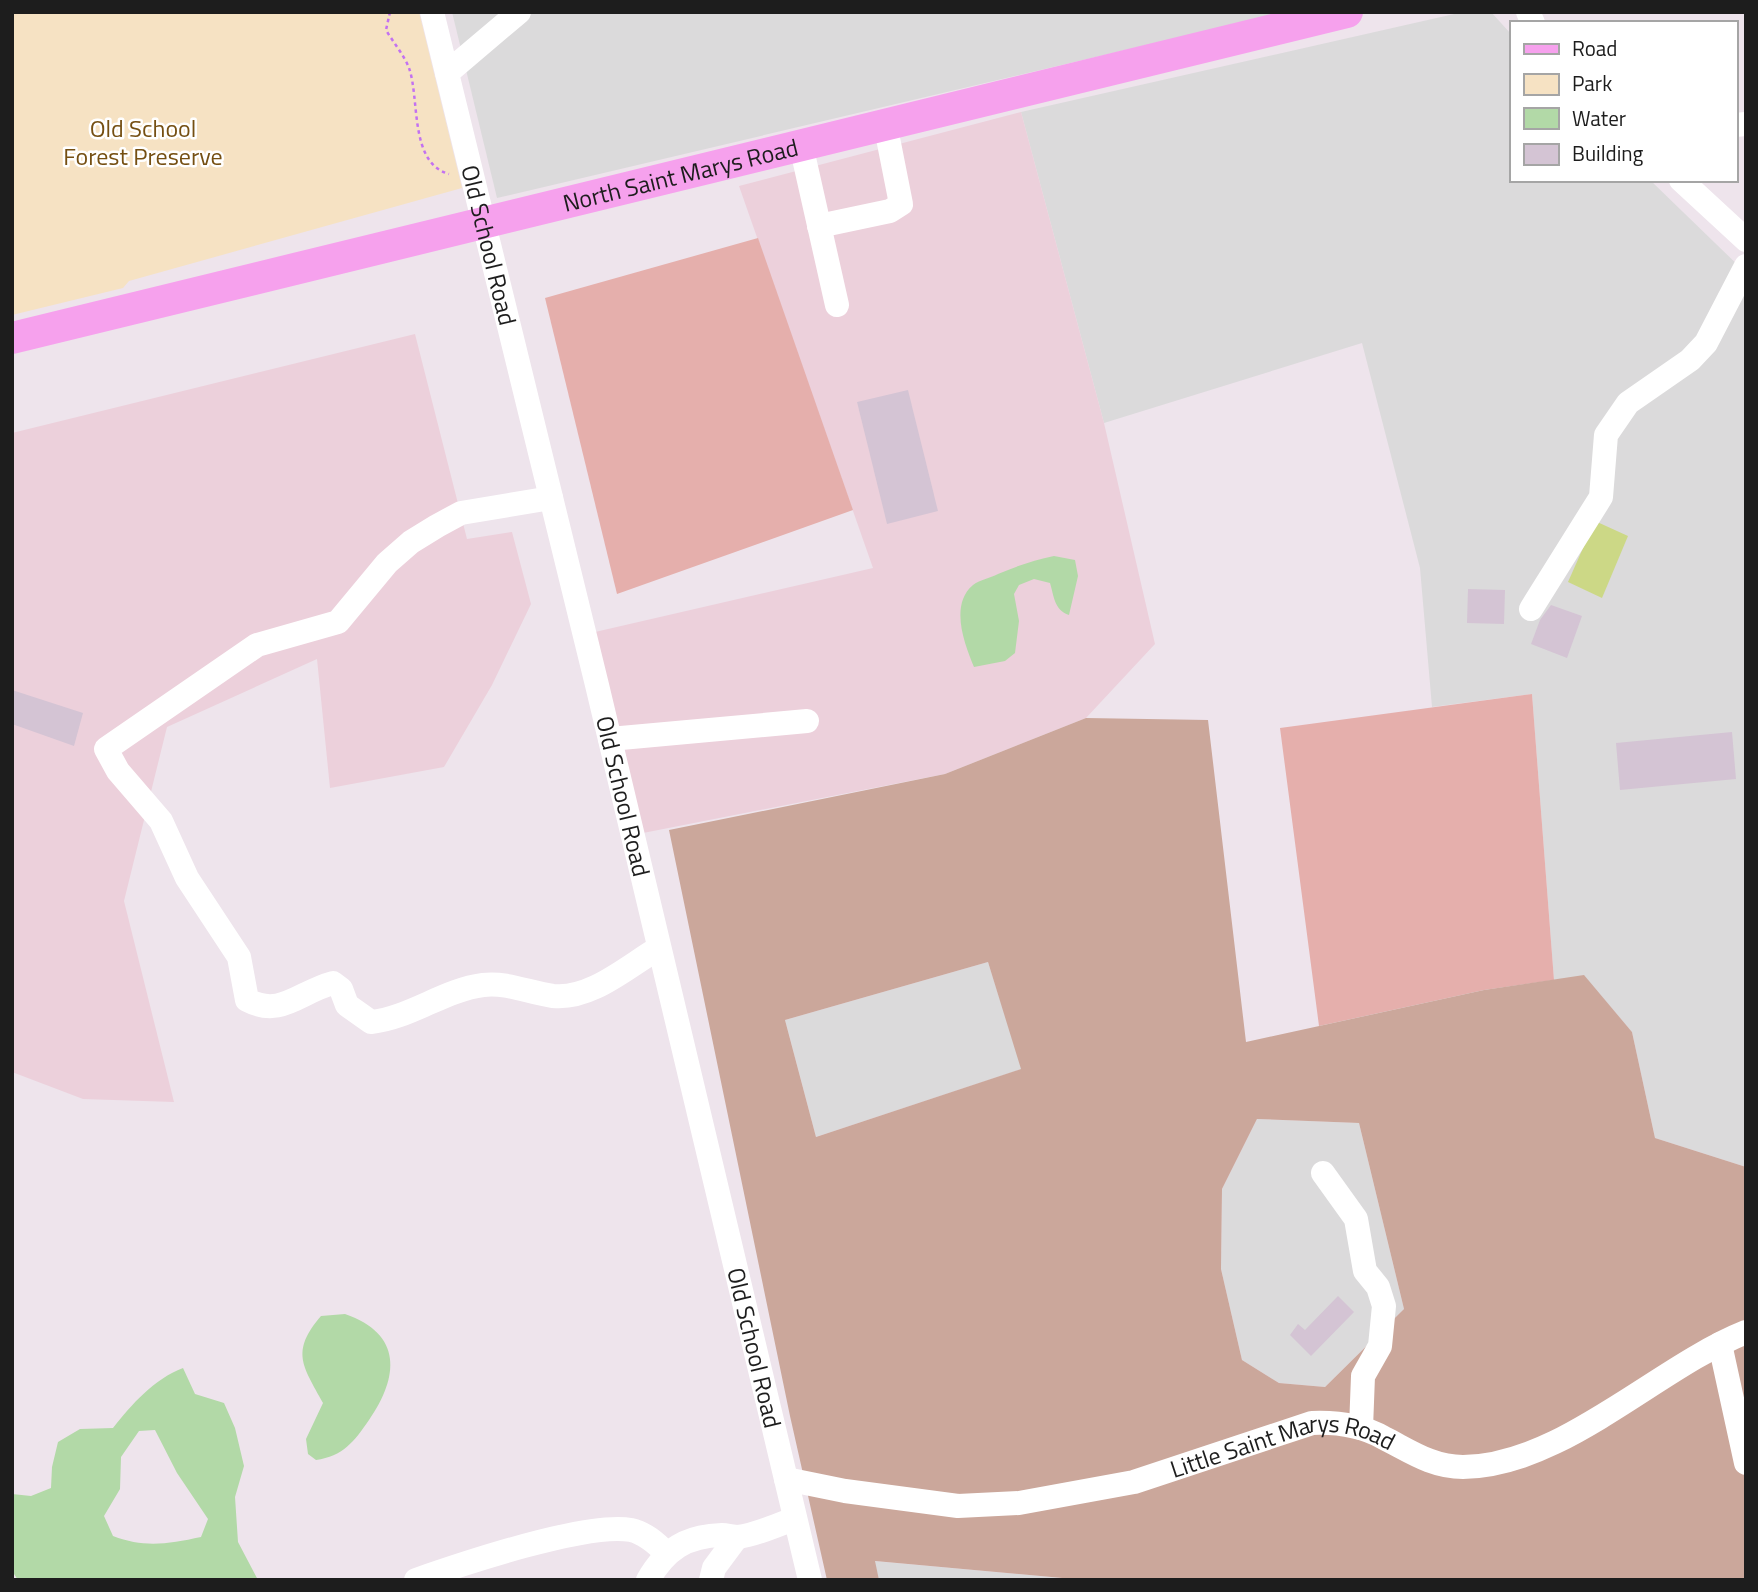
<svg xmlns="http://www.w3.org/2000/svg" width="1758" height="1592" font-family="'Titillium Web',sans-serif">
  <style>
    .residential { fill: #dbdadb }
    .farmland { fill: #ecd0db }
    .grass { fill: #e5afac }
    .forest { fill: #cba79b; fill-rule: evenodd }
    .park { fill: #f6e2c3 }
    .pitch { fill: #ccd886 }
    .water { fill: #b2d9a7; fill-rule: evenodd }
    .building { fill: #d4c4d4 }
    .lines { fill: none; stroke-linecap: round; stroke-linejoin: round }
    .path { stroke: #c371f1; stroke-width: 2.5; stroke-dasharray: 3.5 3.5; stroke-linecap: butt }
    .minor { stroke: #fff; stroke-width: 24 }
    .major { stroke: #f6a1ed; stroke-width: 32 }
    .labels { text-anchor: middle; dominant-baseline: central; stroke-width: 5; stroke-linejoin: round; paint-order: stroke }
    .park-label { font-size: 24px; fill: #754f12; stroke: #fff }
    .street-label { font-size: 24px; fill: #1d1d1d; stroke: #fff }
  </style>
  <rect width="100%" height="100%" fill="#eee4ec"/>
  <g class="residential">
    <path d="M 452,12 L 1287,12 L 497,198 Z"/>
    <path d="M 1463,12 L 1491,12 L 1511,34 L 1511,180 L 1650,180 L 1746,273 L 1746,1167 L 1655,1138 L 1632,1032 L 1584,976 L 1554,980 L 1532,694 L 1432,707 L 1420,568 L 1362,343 L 1104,423 L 1021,112 Z"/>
    <path d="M 988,962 L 1022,1069 L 816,1137 L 785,1020 Z"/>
    <path d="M 1257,1119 L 1359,1123 L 1404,1309 L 1325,1387 L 1279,1383 L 1242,1360 L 1221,1269 L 1222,1189 Z"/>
    <path d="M 874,1561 L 1084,1580 L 879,1580 Z"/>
  </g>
  <g class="farmland">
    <path d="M 1021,112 L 1104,423 L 1155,644 L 1086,718 L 945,774 L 643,833 L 595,632 L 873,568 L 739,186 Z"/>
    <path d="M 415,334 L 467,539 L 512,532 L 531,604 L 492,685 L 444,767 L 330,788 L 317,659 L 167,727 L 124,901 L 174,1102 L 83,1099 L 12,1072 L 12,433 Z"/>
  </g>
  <g class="grass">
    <path d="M 758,238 L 853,510 L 617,594 L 545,298 Z"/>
    <path d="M 1532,694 L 1554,980 L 1484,990 L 1319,1026 L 1280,728 Z"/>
  </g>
  <path class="forest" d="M 1086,718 L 1208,720 L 1246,1042 L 1484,990 L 1584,975 L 1632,1032 L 1655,1138 L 1746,1167 L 1746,1580 L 1084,1580 L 875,1561 L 879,1580 L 827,1580 L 790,1416 L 669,830 L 945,774 ZM 988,962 L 1021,1069 L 816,1137 L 785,1020 ZM 1257,1119 L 1359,1123 L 1404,1309 L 1325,1387 L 1279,1383 L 1242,1360 L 1221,1269 L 1222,1189 Z"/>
  <path class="park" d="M 12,12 L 419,12 L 462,188 L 129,281 L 123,288 L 12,315 Z"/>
  <path class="pitch" d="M 1595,521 L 1628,536 L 1602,598 L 1568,582 Z"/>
  <g class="water">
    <path d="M 1054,556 L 1075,560 L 1078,576 L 1069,615 C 1054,610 1054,596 1050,583 L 1034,579 L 1019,585 L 1014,594 L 1019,621 L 1015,653 L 1005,661 L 974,667 C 965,645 949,605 973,585 C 979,580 990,578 998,574 C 1017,566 1034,560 1054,556 Z"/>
    <path d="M 345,1314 C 403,1334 399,1377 369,1420 C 354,1442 343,1456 316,1460 L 308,1454 L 306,1439 L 323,1403 C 303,1366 290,1352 321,1316 Z"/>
    <path d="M 183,1368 L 195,1394 L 224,1403 L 235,1428 L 244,1466 L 235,1497 L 238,1542 L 258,1580 L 18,1580 L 12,1571 L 12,1494 L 31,1496 L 51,1488 L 52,1467 L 58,1442 L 80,1429 L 113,1428 C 132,1404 154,1379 183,1368 ZM 155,1430 L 177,1473 L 208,1519 L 201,1537 C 168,1544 144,1548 113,1536 L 104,1516 L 120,1489 L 121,1457 L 139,1431 Z"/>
  </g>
  <g class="building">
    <path d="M 908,390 L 938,511 L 887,524 L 857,402 Z"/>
    <path d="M 1468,589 L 1505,590 L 1504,624 L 1467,623 Z"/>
    <path d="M 1551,605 L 1582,616 L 1567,658 L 1531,644 L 1540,620 Z"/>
    <path d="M 12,690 L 83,713 L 74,746 L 12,724 Z"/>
    <path d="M 1732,732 L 1736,779 L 1620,790 L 1616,743 Z"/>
    <path d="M 1338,1296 L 1354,1312 L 1311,1356 L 1290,1335 L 1298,1324 L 1305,1330 Z"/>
  </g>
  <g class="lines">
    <path class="path" d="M 390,12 L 386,30 C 393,42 404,55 409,68 C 420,99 409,163 449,174"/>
    <g class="minor">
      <path id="s1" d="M 432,12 L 597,685 L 810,1580"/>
      <path d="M 1528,12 L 1533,23"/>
      <path d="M 447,73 L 519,12"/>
      <path d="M 1735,125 L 1746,124"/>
      <path d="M 801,145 L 837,305"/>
      <path d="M 1681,180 L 1746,240"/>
      <path d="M 819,226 L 890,211 L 901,204 L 885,123"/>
      <path d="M 551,498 L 461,513 L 437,526 L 411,542 L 387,563 L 338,622 L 257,645 L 106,749 L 118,771 L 161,821 L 187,878 L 239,957 L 247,1000 C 281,1018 299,992 333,983 L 341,989 L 347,1005 L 371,1022 C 410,1018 444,990 483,985 C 507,982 530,993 553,996 C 591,1000 628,966 659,948"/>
      <path d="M 1531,609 L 1601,497 L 1606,435 L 1628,403 L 1690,360 L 1706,343 L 1746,266"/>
      <path d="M 610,739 L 807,721"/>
      <path d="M 1323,1173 L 1356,1219 L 1365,1271 L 1378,1287 L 1384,1306 L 1380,1346 L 1363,1376 L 1361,1428"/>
      <path d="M 1720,1344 L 1746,1463"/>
      <path id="s2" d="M 786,1479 L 845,1491 L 958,1506 L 1019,1503 L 1134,1482 L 1312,1423 C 1337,1422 1361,1425 1384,1438 C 1410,1451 1432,1467 1463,1467 C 1562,1466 1656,1368 1746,1332"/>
      <path d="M 416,1580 C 462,1564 587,1522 631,1530 C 645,1533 656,1543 666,1553"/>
      <path d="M 648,1580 C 666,1549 686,1536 722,1535 C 727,1535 733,1537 738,1537 C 757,1535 778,1524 795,1519"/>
      <path d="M 711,1580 L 714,1568 L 737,1537"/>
    </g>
    <path class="major" id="s3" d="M 12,338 L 1347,12"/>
  </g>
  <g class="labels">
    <g class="park-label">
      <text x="143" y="128">Old School<tspan x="143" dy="28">Forest Preserve</tspan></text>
    </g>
    <g class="street-label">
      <text stroke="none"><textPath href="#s3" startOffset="688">North Saint Marys Road</textPath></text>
      <text stroke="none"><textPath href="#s1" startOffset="240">Old School Road</textPath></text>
      <text stroke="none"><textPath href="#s1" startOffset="807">Old School Road</textPath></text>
      <text stroke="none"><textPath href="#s1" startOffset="1374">Old School Road</textPath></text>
      <text stroke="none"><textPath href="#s2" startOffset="508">Little Saint Marys Road</textPath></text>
    </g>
  </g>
  <rect width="1758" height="1592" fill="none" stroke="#1d1d1d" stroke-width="28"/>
  <rect x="1510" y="21" width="228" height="161" fill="#ffffff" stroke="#a5a5a5" stroke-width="2"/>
  <rect x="1524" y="44" width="35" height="10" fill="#f6a1ed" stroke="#a5a5a5" stroke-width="2"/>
  <text x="1572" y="56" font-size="21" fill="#1d1d1d">Road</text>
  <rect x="1524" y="74" width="35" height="21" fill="#f6e2c3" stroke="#a5a5a5" stroke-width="2"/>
  <text x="1572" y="91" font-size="21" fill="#1d1d1d">Park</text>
  <rect x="1524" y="108" width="35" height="21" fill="#b2d9a7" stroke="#a5a5a5" stroke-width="2"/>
  <text x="1572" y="126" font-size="21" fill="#1d1d1d">Water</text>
  <rect x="1524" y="144" width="35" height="21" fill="#d4c4d4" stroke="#a5a5a5" stroke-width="2"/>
  <text x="1572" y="161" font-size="21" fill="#1d1d1d">Building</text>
</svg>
